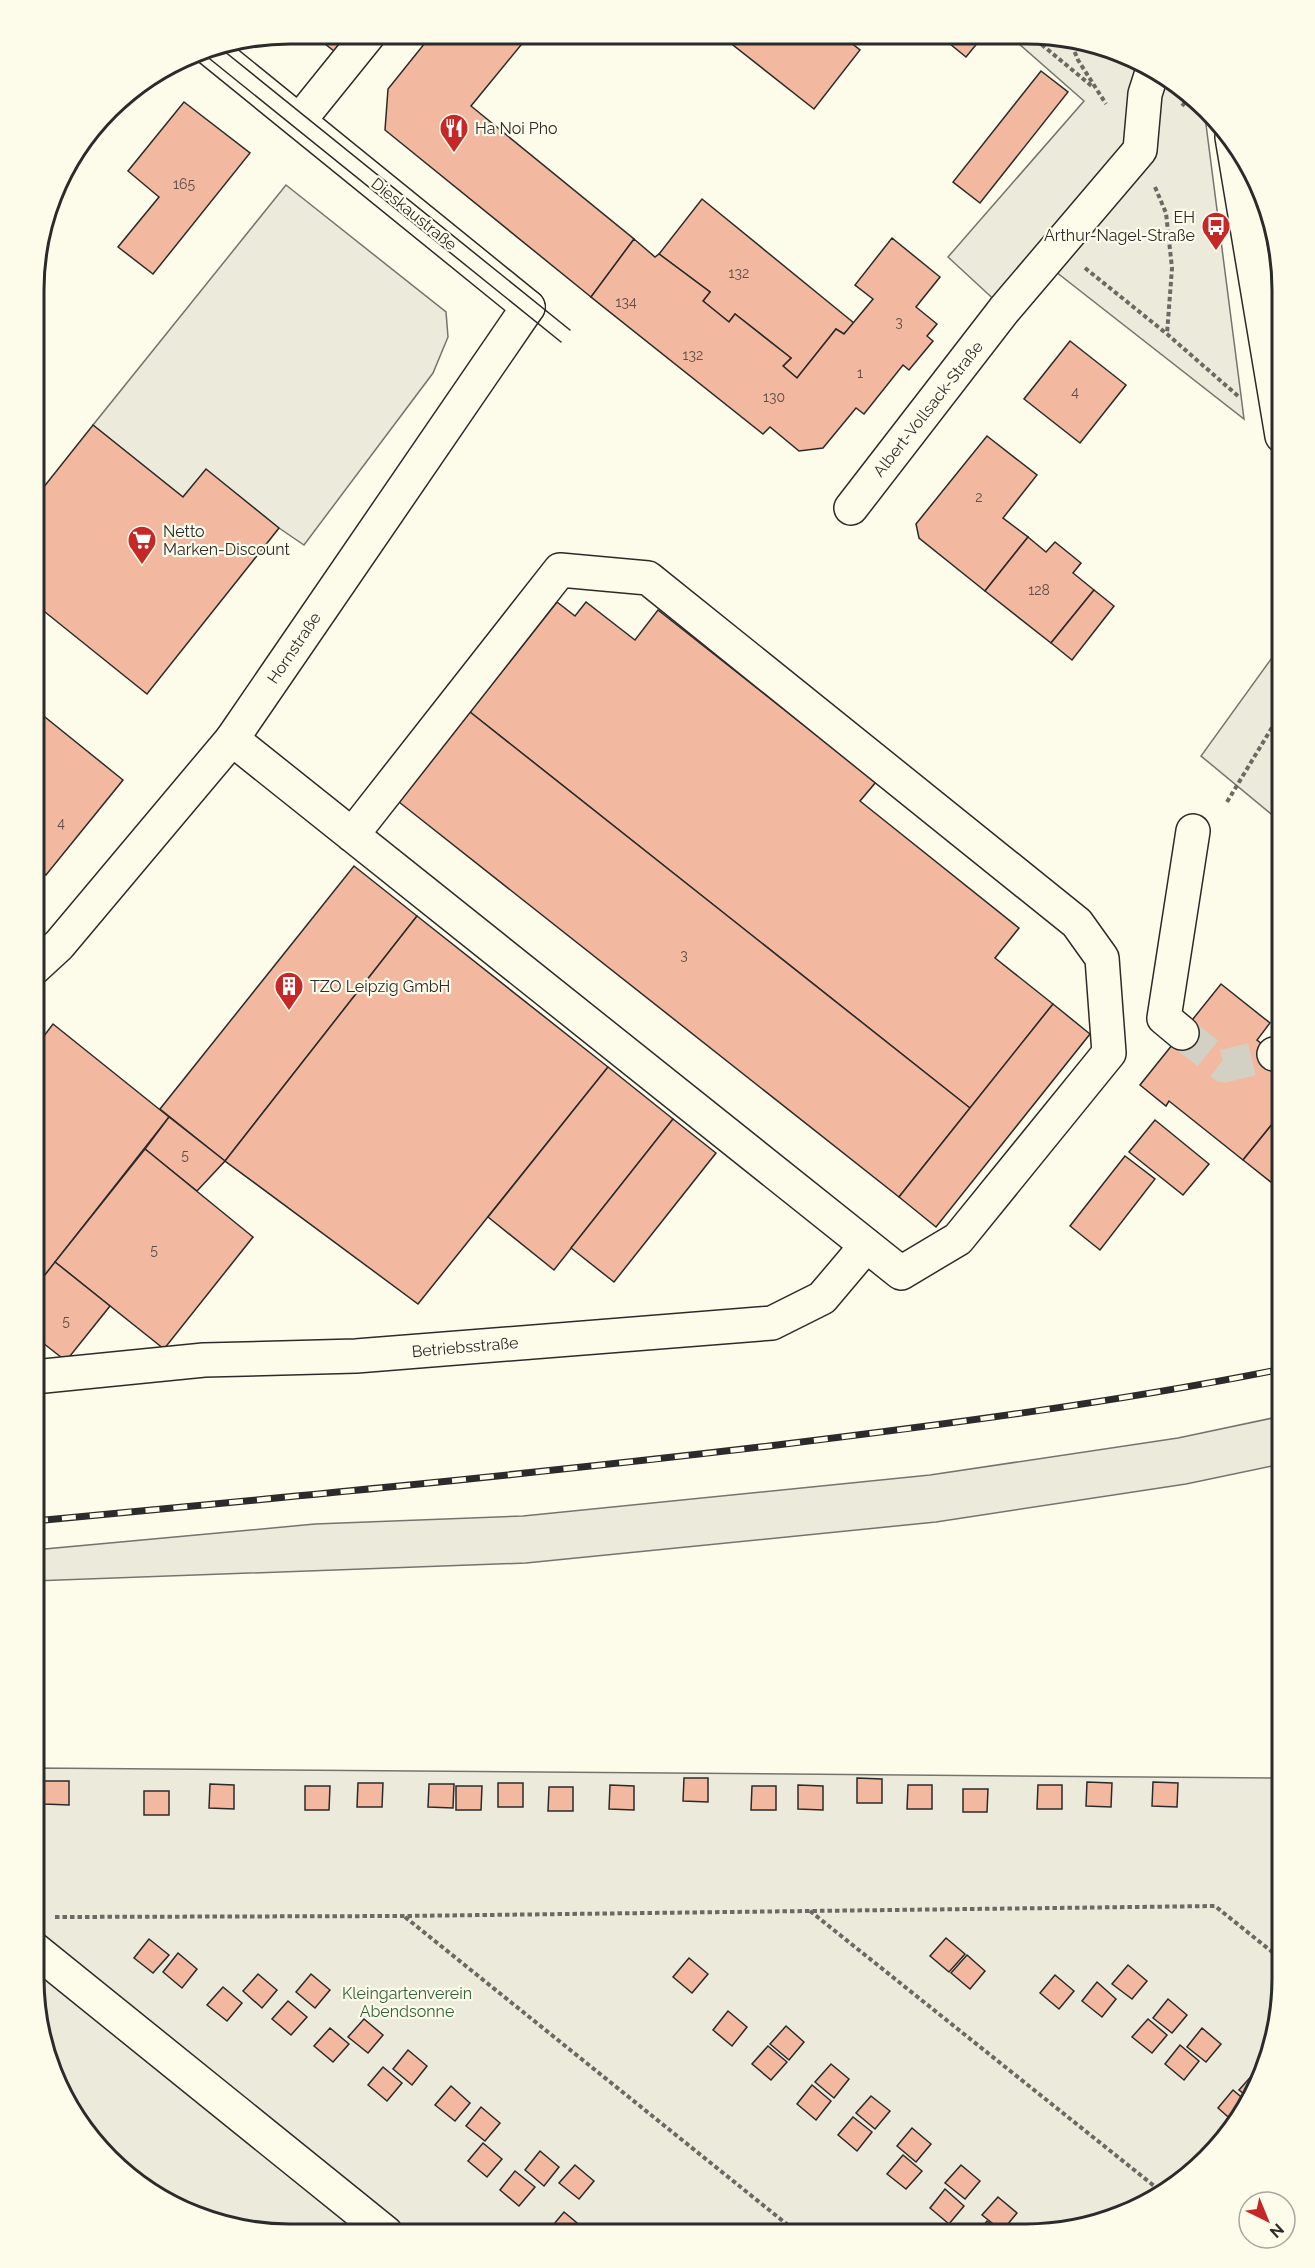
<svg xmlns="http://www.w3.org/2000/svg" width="1315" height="2268" font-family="Raleway,sans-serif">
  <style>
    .green { fill: #ecebdb; stroke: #74746e; stroke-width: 1.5 }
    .parking { fill: #eceadb; stroke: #74746e; stroke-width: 1.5 }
    .building { fill: #f2b8a0; stroke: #2b2b2b; stroke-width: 1.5 }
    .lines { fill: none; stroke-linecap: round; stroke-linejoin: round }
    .minor-tunnel { stroke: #d3d1c4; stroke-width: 33; stroke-dasharray: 33 16; stroke-linecap: butt }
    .minor-casing { stroke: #2b2b2b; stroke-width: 36 }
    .major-casing { stroke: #2b2b2b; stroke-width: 36 }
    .path { stroke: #6a6964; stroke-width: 4; stroke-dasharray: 4.5 3; stroke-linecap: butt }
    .minor { stroke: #fdfbea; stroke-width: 33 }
    .major { stroke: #fdfbea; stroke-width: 33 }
    .tram { stroke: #2b2b2b; stroke-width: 1.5 }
    .rail-casing { stroke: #2b2b2b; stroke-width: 7 }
    .rail { stroke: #fdfbea; stroke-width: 4.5; stroke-dasharray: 14; stroke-linecap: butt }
    .labels { text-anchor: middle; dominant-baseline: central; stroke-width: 4.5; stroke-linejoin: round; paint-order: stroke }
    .number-label { font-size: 14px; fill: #5d4e48 }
    .poi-label { font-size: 16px; fill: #2b2b2b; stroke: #fdfbea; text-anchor: start }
    .street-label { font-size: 16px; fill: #2b2b2b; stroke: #fdfbea }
    .park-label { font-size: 16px; fill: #34623c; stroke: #fdfbea }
    .rim { fill: none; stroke: #2b2b2b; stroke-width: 3 }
  </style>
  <rect width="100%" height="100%" fill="#fdfbea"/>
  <g class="green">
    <path d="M 1009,35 L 1060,35 L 1124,53 L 1182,86 L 1204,109 L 1244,419 L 1056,272 L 1014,318 L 948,257 L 1084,101 Z"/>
    <path d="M 1282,644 L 1282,823 L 1201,756 Z"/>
    <path d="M 1282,1416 L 1282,1464 L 1186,1484 L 936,1522 L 526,1563 L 33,1581 L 34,1550 L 315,1524 L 523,1516 L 930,1475 L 1178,1438 Z"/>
    <path d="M 33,1768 L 1281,1778 L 1281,1996 L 1268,2062 L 1229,2135 L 1182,2182 L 1124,2216 L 1026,2235 L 256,2233 L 191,2215 L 133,2182 L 86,2135 L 52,2077 L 33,1979 Z"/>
  </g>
  <path class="parking" d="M 286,185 L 446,312 L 448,337 L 433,373 L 304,545 L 279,528 L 206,470 L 183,497 L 93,425 Z"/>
  <g class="building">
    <path d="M 311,33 L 348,33 L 334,51 Z"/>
    <path d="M 433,33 L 530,34 L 471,106 L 634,239 L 591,297 L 385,130 L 388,89 Z"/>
    <path d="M 719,34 L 841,35 L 860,50 L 814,109 Z"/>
    <path d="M 939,35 L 984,35 L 966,57 Z"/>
    <path d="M 1041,71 L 1068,92 L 980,203 L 953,182 Z"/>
    <path d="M 184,102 L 250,153 L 153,274 L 118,247 L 159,197 L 128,171 Z"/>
    <path d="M 702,199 L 854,323 L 844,334 L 836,329 L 797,378 L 783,366 L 791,358 L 735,314 L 729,322 L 703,301 L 710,292 L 659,254 Z"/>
    <path d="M 892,238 L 940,277 L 916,307 L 937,324 L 927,336 L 933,341 L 909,370 L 903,365 L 864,414 L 856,408 L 823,448 L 799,451 L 770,427 L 763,434 L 591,297 L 634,239 L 655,257 L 659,254 L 710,292 L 703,301 L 729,322 L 735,314 L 791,358 L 783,366 L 797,378 L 836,329 L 844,334 L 873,299 L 855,285 Z"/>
    <path d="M 1070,341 L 1126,385 L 1080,443 L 1024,399 Z"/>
    <path d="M 93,425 L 183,497 L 206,469 L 279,528 L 147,694 L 35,604 L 35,498 Z"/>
    <path d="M 987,436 L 1037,475 L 1003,518 L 1028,537 L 985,591 L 919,538 L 916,524 Z"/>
    <path d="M 1028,537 L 1046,552 L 1055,542 L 1081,563 L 1073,573 L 1094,590 L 1051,643 L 985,591 Z"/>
    <path d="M 1094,590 L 1114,606 L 1072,660 L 1051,643 Z"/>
    <path d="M 557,602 L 575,616 L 586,602 L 635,640 L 658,610 L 876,782 L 860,801 L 1019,928 L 995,958 L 1053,1004 L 970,1108 L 470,712 Z"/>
    <path d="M 35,709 L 123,780 L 46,875 L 34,865 Z"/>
    <path d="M 470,712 L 970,1108 L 899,1197 L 399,802 Z"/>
    <path d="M 354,866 L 417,916 L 225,1161 L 160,1109 Z"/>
    <path d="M 417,916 L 608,1067 L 418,1304 L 225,1161 Z"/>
    <path d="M 1221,984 L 1270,1023 L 1257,1040 L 1282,1060 L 1282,1112 L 1243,1160 L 1169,1101 L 1166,1106 L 1140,1085 Z"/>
    <path d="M 1053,1004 L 1090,1034 L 936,1227 L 899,1197 Z"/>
    <path d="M 53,1024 L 169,1117 L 34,1289 L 34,1049 Z"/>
    <path d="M 608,1067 L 673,1119 L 554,1270 L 488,1217 Z"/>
    <path d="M 1282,1112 L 1282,1191 L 1243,1160 Z"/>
    <path d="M 169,1117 L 225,1161 L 197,1191 L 145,1149 Z"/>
    <path d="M 673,1119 L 716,1153 L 614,1282 L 571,1248 Z"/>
    <path d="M 1155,1120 L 1209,1164 L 1183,1195 L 1129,1152 Z"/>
    <path d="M 145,1149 L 253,1237 L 164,1349 L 55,1262 Z"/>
    <path d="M 1125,1156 L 1155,1179 L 1100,1250 L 1070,1226 Z"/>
    <path d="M 55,1262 L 110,1306 L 66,1361 L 34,1336 L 34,1289 Z"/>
    <path d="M 684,1778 L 708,1778 L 708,1802 L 683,1801 Z"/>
    <path d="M 857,1778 L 882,1779 L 882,1803 L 857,1803 Z"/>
    <path d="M 44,1781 L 69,1781 L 69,1805 L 44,1804 Z"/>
    <path d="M 1087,1782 L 1112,1783 L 1111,1807 L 1086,1806 Z"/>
    <path d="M 1153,1782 L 1178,1783 L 1177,1807 L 1152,1806 Z"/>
    <path d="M 358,1783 L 383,1783 L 382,1807 L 357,1807 Z"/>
    <rect x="498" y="1783" width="25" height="24"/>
    <path d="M 210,1784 L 234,1785 L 234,1809 L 209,1808 Z"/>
    <path d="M 429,1784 L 454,1784 L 453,1808 L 428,1807 Z"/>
    <path d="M 610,1785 L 634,1786 L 634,1810 L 609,1809 Z"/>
    <path d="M 798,1785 L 823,1786 L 823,1810 L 798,1809 Z"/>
    <path d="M 908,1785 L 932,1785 L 932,1809 L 907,1809 Z"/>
    <path d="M 1038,1785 L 1062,1785 L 1062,1809 L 1037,1809 Z"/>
    <path d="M 305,1786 L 330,1786 L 329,1810 L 305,1810 Z"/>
    <path d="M 456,1786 L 482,1786 L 481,1810 L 456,1810 Z"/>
    <path d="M 752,1786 L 776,1786 L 776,1810 L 751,1810 Z"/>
    <path d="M 549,1787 L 573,1787 L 573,1811 L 548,1811 Z"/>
    <path d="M 963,1789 L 988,1789 L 987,1812 L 963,1812 Z"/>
    <rect x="144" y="1791" width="25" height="24"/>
    <path d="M 946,1938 L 965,1954 L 949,1972 L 930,1956 Z"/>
    <path d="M 149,1939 L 169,1955 L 153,1973 L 134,1958 Z"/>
    <path d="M 178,1953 L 197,1969 L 182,1988 L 163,1972 Z"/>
    <path d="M 967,1955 L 985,1971 L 970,1989 L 951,1973 Z"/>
    <path d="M 689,1958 L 708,1974 L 692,1993 L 673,1977 Z"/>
    <path d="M 1128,1965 L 1147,1981 L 1132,1999 L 1112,1984 Z"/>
    <path d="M 258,1974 L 277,1990 L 262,2008 L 243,1991 Z"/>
    <path d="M 311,1974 L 330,1990 L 315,2008 L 296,1992 Z"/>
    <path d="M 1055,1975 L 1074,1991 L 1059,2009 L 1040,1993 Z"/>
    <path d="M 1097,1982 L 1116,1999 L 1102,2017 L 1082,2001 Z"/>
    <path d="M 223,1987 L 242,2003 L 227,2021 L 207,2005 Z"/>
    <path d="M 1168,1999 L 1187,2015 L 1172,2033 L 1153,2018 Z"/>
    <path d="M 288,2001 L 307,2017 L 291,2035 L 272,2019 Z"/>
    <path d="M 728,2011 L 747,2027 L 732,2046 L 713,2030 Z"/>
    <path d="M 364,2019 L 383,2035 L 368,2053 L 348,2037 Z"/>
    <path d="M 1148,2019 L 1167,2035 L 1152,2053 L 1132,2037 Z"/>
    <path d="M 786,2026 L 804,2042 L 789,2060 L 770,2044 Z"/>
    <path d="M 330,2028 L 349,2044 L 333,2062 L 314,2046 Z"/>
    <path d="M 1202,2028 L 1221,2044 L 1206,2062 L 1187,2047 Z"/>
    <path d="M 1180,2045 L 1199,2061 L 1184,2080 L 1165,2064 Z"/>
    <path d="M 768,2046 L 787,2062 L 771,2080 L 752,2064 Z"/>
    <path d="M 408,2050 L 427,2066 L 412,2085 L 393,2069 Z"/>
    <path d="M 831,2064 L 849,2079 L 834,2098 L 815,2082 Z"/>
    <path d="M 383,2067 L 402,2083 L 387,2101 L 368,2085 Z"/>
    <path d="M 1255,2072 L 1260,2077 L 1249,2098 L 1239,2090 Z"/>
    <path d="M 812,2085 L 831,2101 L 816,2120 L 797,2104 Z"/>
    <path d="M 451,2086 L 470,2103 L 455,2121 L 435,2105 Z"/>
    <path d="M 1233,2090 L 1247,2102 L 1235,2123 L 1218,2108 Z"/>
    <path d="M 871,2096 L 890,2111 L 875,2129 L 856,2113 Z"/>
    <path d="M 481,2107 L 500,2123 L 485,2141 L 466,2126 Z"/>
    <path d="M 853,2117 L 872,2132 L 857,2151 L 838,2135 Z"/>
    <path d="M 912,2128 L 931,2144 L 916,2162 L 897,2146 Z"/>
    <path d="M 483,2143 L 502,2159 L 487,2177 L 468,2161 Z"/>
    <path d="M 111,2149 L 130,2165 L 124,2173 L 106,2155 Z"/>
    <path d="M 540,2151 L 559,2167 L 544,2186 L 525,2170 Z"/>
    <path d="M 903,2155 L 922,2171 L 906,2189 L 887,2174 Z"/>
    <path d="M 575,2165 L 594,2181 L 579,2199 L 559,2183 Z"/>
    <path d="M 961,2165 L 980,2181 L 965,2199 L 945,2183 Z"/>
    <path d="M 515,2171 L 535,2187 L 519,2206 L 500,2190 Z"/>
    <path d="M 945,2189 L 964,2206 L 949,2224 L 930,2208 Z"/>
    <path d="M 159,2192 L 178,2208 L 156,2195 Z"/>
    <path d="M 998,2197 L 1017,2213 L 1002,2231 L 982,2215 Z"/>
    <path d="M 564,2212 L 583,2228 L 579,2234 L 553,2234 L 549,2230 Z"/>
    <path d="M 987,2221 L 1004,2235 L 976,2235 Z"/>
    <path d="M 619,2225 L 630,2234 L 611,2234 Z"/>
  </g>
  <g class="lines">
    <path class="minor-tunnel" d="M 1182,1033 L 1224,1066 L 1274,1054"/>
    <g class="minor-casing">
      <g id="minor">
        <path d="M 299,121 L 370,33"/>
        <path d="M 1232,137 L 1282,436"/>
        <path d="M 851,508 L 1004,310 L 1140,150 L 1145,94 L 1153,69"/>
        <path d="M 232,739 L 901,1273 L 958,1239 L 1109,1053 L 1102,958 L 1077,923 L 648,578 L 560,570 L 352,835"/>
        <path d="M 34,968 L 59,945 L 232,739 L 528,307"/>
        <path d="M 1182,1033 L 1164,1018 L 1193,831"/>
        <path d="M 1274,1054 L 1282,1052"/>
        <path d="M 34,1377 L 204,1360 L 356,1356 L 772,1323 L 822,1298 L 866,1246"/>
        <path d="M 33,1948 L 386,2233"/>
      </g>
    </g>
    <g class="major-casing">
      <path id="major" d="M 210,49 L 528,307"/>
    </g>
    <g class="path">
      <path d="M 1030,35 L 1093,87"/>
      <path d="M 1069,38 L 1078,60 L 1106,104"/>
      <path d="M 1182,106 L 1191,96"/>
      <path d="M 1155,187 L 1166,213 L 1172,268 L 1167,334"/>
      <path d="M 1085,268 L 1167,334 L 1238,396"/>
      <path d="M 1227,802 L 1282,711"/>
      <path d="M 810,1911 L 1163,2193"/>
      <path d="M 55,1917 L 404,1916 L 1215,1906 L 1281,1959"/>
      <path d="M 405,1917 L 799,2234"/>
    </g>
    <use href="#minor" class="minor"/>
    <use href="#major" class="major"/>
    <g class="tram">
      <path d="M 219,47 L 570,330"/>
      <path d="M 200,51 L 561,342"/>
    </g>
    <g class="rail-casing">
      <path id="rail" d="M 34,1521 C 279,1498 524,1475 769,1446 C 941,1425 1112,1403 1282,1369"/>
    </g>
    <use href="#rail" class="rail"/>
  </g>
  <defs>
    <g id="restaurant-pin" transform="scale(1.5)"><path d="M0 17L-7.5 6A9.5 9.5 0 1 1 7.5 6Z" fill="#c62828" stroke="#fdfbea"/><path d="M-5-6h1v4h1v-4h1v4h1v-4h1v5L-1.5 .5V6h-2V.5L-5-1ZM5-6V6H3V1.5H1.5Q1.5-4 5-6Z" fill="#fff"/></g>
    <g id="bus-pin" transform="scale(1.5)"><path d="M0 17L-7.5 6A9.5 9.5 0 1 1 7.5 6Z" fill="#c62828" stroke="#fdfbea"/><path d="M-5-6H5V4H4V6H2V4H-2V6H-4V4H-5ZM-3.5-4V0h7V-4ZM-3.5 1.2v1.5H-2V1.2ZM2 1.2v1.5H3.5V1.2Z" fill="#fff"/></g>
    <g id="supermarket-pin" transform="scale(1.5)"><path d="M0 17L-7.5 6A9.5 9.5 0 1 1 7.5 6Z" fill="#c62828" stroke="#fdfbea"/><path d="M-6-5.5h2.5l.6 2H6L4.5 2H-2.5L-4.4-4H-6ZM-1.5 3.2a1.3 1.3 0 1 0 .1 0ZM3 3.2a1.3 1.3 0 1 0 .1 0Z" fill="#fff"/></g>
    <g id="building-pin" transform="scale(1.5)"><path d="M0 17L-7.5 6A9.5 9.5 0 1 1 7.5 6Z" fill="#c62828" stroke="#fdfbea"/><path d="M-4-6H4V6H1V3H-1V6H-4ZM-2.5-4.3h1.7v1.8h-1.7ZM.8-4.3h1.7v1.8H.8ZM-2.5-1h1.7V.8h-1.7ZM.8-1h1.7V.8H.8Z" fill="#fff"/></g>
  </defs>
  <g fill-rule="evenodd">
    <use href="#restaurant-pin" x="454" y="128"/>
    <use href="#bus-pin" x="1216" y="226"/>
    <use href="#supermarket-pin" x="142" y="540"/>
    <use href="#building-pin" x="289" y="986"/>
  </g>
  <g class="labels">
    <g class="number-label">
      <text x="184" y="184">165</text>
      <text x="739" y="273">132</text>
      <text x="626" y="302">134</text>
      <text x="899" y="322">3</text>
      <text x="693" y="355">132</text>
      <text x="860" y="373">1</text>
      <text x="1075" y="392">4</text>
      <text x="774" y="397">130</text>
      <text x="979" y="497">2</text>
      <text x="1039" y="590">128</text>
      <text x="61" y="823">4</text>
      <text x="684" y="955">3</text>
      <text x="185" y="1155">5</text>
      <text x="154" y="1250">5</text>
      <text x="66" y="1321">5</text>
    </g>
    <g class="poi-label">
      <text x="475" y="128">Ha Noi Pho</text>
      <text x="1195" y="217" text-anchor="end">EH<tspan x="1195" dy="18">Arthur-Nagel-Straße</tspan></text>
      <text x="163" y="531">Netto<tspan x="163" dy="18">Marken-Discount</tspan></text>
      <text x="310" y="986">TZO Leipzig GmbH</text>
    </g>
    <g class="street-label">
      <text transform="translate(414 214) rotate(39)">Dieskaustraße</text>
      <text transform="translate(928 409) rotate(-52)">Albert-Vollsack-Straße</text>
      <text transform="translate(294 648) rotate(-56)">Hornstraße</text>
      <text transform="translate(465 1347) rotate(-5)">Betriebsstraße</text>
    </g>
    <g class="park-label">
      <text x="407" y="1993">Kleingartenverein<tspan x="407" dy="18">Abendsonne</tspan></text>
    </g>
  </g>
  <path d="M0 0H1315V2268H0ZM290 44H1026A246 246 0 0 1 1272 290V1978A246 246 0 0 1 1026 2224H290A246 246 0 0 1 44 1978V290A246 246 0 0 1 290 44Z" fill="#fdfbea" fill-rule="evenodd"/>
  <path class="rim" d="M290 44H1026A246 246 0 0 1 1272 290V1978A246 246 0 0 1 1026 2224H290A246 246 0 0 1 44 1978V290A246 246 0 0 1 290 44Z"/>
  <g transform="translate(1267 2220) rotate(137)"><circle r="28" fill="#fdfbea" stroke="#a9a89e" stroke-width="1.5"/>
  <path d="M0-4.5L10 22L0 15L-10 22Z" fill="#c62828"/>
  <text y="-9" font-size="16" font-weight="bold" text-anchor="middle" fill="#2b2b2b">N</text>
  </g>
</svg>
